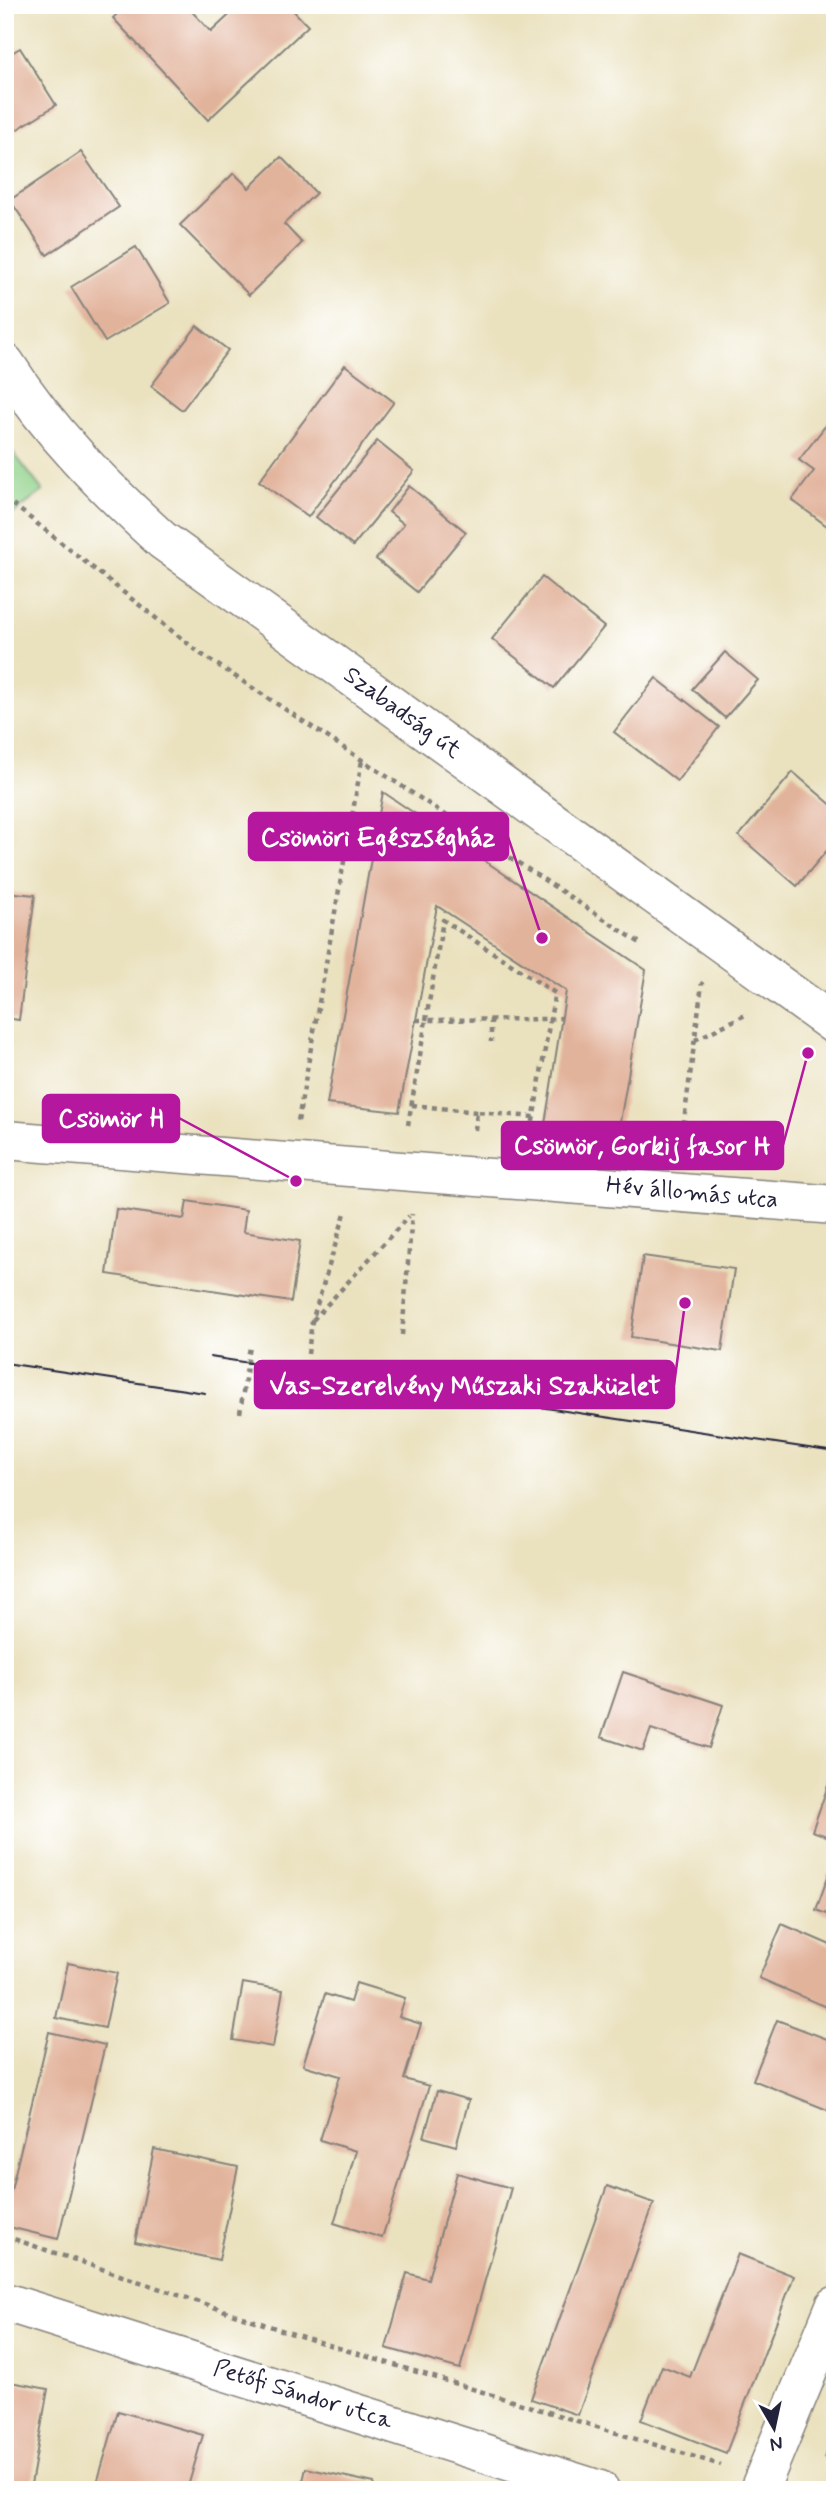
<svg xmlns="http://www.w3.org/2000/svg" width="840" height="2495" font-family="Mynerve,sans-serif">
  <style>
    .green { fill: #91d28a; stroke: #5a7a62; stroke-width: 2 }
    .building { fill: #e2b39b }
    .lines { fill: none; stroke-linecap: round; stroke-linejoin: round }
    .street-casing { stroke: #86827c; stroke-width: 41 }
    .secondary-casing { stroke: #86827c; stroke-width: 41 }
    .path { stroke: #86827c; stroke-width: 4.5; stroke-dasharray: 5 5; stroke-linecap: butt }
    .street { stroke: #fff; stroke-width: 38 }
    .secondary { stroke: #fff; stroke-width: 38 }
    .tram { stroke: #22223b; stroke-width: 2 }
    .labels { text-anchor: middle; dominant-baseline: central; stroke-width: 7; stroke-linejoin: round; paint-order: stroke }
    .street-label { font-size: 24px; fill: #22223b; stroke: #fff }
    .leader { fill: none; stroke: #b5179e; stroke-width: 2.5 }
    .callout-dot { fill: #b5179e; stroke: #fff; stroke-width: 2.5 }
    .callout { fill: #b5179e; stroke: #b5179e; stroke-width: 2.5 }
    .callout-label { font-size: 26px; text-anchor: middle; font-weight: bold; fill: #fff }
  </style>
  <rect width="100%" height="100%" fill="#fff"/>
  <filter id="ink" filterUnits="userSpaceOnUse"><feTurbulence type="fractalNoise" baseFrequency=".0143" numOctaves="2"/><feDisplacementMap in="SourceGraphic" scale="14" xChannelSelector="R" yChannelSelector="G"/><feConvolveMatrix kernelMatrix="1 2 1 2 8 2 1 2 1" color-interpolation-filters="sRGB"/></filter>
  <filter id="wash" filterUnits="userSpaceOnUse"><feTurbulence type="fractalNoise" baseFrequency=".00686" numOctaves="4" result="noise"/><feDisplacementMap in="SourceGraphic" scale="28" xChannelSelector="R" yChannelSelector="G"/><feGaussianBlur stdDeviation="1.57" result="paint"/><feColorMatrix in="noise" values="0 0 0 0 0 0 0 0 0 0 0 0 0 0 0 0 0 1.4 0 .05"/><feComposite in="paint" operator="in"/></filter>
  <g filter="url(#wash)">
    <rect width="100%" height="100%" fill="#eae1be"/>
    <path class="green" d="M 5,442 L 43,491 L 5,520 Z"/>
    <g id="blocks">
      <g class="building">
        <path d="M 126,5 L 186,5 L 211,32 L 240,5 L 288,5 L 308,26 L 208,120 L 113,18 Z"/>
        <path d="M 20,48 L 56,105 L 5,137 L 5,57 Z"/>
        <path d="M 81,152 L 119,207 L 47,255 L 10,200 Z"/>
        <path d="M 281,157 L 316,193 L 284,224 L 302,243 L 249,295 L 180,225 L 234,173 L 249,188 Z"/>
        <path d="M 136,247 L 170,303 L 105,342 L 71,287 Z"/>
        <path d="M 197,326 L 228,350 L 182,410 L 151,386 Z"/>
        <path d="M 345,365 L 394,402 L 308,517 L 259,481 Z"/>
        <path d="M 830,420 L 835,424 L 835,532 L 792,500 L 814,471 L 799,460 Z"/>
        <path d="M 377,441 L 414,471 L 353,546 L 316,517 Z"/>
        <path d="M 409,486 L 466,532 L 417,592 L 376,559 L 404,524 L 389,512 Z"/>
        <path d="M 542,577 L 604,627 L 554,688 L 492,639 Z"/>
        <path d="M 725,652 L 758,680 L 725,718 L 692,689 Z"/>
        <path d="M 656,678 L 719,727 L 677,781 L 614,732 Z"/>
        <path d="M 793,772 L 835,808 L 835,841 L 797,886 L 739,836 Z"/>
        <path d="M 383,792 L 646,970 L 618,1134 L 545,1124 L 566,991 L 437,906 L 399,1112 L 327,1104 Z"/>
        <path d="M 5,892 L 35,895 L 19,1020 L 5,1018 Z"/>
        <path d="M 187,1201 L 246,1210 L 243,1232 L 300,1241 L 291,1302 L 107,1274 L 116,1209 L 184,1219 Z"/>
        <path d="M 643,1256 L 734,1269 L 722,1351 L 631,1337 Z"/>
        <path d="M 623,1672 L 723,1705 L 709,1748 L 651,1729 L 643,1751 L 601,1737 Z"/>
        <path d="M 832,1774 L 835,1775 L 835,1839 L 812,1831 Z"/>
        <path d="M 835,1857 L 835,1917 L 816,1910 Z"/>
        <path d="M 782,1924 L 835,1947 L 835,2011 L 759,1978 Z"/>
        <path d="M 68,1963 L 117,1973 L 105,2028 L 56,2018 Z"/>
        <path d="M 243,1983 L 283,1990 L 273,2047 L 233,2040 Z"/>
        <path d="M 356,1983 L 405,1998 L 399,2017 L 421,2024 L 404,2079 L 429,2086 L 382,2238 L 334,2223 L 356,2151 L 320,2140 L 340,2076 L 303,2065 L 325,1994 L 350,2002 Z"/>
        <path d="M 777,2020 L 835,2042 L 835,2113 L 753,2080 Z"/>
        <path d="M 49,2032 L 105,2045 L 58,2239 L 5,2226 L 5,2215 Z"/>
        <path d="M 437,2091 L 469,2100 L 456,2146 L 424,2137 Z"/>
        <path d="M 154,2149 L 238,2167 L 219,2260 L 135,2242 Z"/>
        <path d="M 457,2173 L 511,2188 L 460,2369 L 386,2348 L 407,2273 L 428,2279 Z"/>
        <path d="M 607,2186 L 654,2203 L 578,2415 L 531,2399 Z"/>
        <path d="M 738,2254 L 794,2276 L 726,2453 L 641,2420 L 662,2366 L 690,2377 Z"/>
        <path d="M 5,2381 L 48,2389 L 30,2490 L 5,2490 Z"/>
        <path d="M 118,2411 L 203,2435 L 187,2490 L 95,2490 Z"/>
        <path d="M 834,2431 L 835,2431 L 835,2461 L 825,2458 Z"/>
        <path d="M 306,2468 L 374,2483 L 372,2490 L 301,2490 Z"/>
      </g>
    </g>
  </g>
  <g filter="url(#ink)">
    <use href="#blocks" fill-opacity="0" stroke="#86827c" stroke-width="2"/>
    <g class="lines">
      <g class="street-casing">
        <g id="street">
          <path d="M 5,1140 C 282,1163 558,1182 835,1205"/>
          <path d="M 5,2302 L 600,2490"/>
          <path d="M 759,2490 L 835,2306"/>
        </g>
      </g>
      <g class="secondary-casing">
        <path id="secondary" d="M 5,363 C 49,432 103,486 162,540 L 835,1025"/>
      </g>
      <g class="path">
        <path d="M 5,498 L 201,654 L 640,943"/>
        <path d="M 491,1019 L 491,1042"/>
        <path d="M 416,1020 L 426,1020 L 443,920 L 555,993 L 550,1019 L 562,1018"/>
        <path d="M 695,1040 L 747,1014"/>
        <path d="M 412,1105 L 477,1112"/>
        <path d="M 298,1121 L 362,760"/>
        <path d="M 408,1125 L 426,1020 L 550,1019 L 531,1133"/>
        <path d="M 475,1130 L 477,1112 L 534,1117"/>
        <path d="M 681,1144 L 702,984 L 700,983"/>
        <path d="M 313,1320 L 409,1216"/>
        <path d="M 402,1335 L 412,1214"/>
        <path d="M 308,1354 L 312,1321 L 346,1210"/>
        <path d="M 240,1413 L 250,1346"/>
        <path d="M 5,2236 L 290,2333 L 721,2465"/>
      </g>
      <use href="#street" class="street"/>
      <use href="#secondary" class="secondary"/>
      <g class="tram">
        <path d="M 210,1357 L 835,1452"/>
        <path d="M 5,1363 L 205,1393"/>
      </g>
    </g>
  </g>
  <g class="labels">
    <g class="street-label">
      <text transform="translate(402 713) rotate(36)">Szabadság út</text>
      <text transform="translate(692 1193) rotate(5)">Hév állomás utca</text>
      <text transform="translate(303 2395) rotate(17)">Petőfi Sándor utca</text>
    </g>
  </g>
  <path class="leader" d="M542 938L508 837M296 1181L179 1118M808 1053L783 1145M685 1303L674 1385"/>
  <g class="callout-dot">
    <circle cx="542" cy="938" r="7"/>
    <circle cx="296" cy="1181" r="7"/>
    <circle cx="808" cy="1053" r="7"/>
    <circle cx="685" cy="1303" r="7"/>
  </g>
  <g class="callout">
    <rect x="249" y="813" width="259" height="47" rx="7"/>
    <rect x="43" y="1095" width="136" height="47" rx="7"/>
    <rect x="502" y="1122" width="281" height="47" rx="7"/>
    <rect x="255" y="1361" width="419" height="47" rx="7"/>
  </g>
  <g class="callout-label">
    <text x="378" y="846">Csömöri Egészségház</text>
    <text x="111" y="1127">Csömör H</text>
    <text x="642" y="1154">Csömör, Gorkij fasor H</text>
    <text x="465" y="1394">Vas-Szerelvény Műszaki Szaküzlet</text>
  </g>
  <rect width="840" height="2495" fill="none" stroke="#fff" stroke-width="28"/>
  <g transform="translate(774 2428) rotate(171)" stroke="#ffffff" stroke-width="5" paint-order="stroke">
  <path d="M0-5L12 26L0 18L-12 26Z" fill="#22223b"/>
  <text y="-10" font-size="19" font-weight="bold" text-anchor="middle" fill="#22223b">N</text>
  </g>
</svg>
